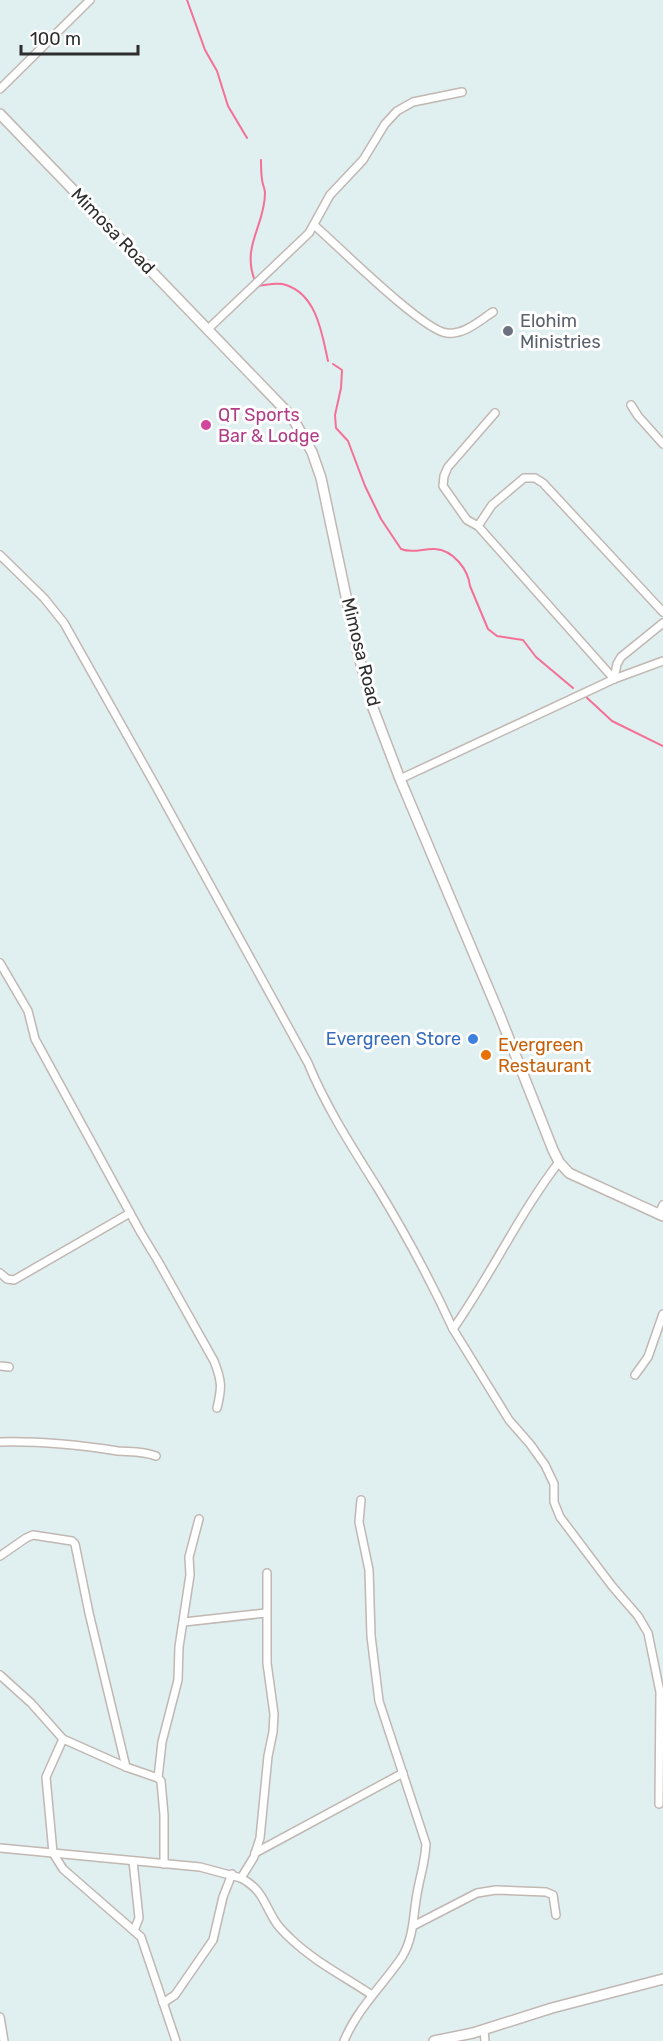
<svg xmlns="http://www.w3.org/2000/svg" width="663" height="2041" font-family="Rubik,sans-serif">
  <style>
    .lines { fill: none; stroke-linecap: round; stroke-linejoin: round }
    .stream { stroke: #f47096; stroke-width: 2 }
    .minor-casing { stroke: #c1b7b3; stroke-width: 10 }
    .tertiary-casing { stroke: #c1b7b3; stroke-width: 12 }
    .minor { stroke: #fff; stroke-width: 7 }
    .tertiary { stroke: #fff; stroke-width: 9 }
    .worship-dot { fill: #6b7280; stroke: #fff; stroke-width: 2 }
    .hotel-dot { fill: #d1479c; stroke: #fff; stroke-width: 2 }
    .shop-dot { fill: #3f7fe0; stroke: #fff; stroke-width: 2 }
    .food-dot { fill: #e8710a; stroke: #fff; stroke-width: 2 }
    .labels { text-anchor: middle; dominant-baseline: central; stroke-width: 6; stroke-linejoin: round; paint-order: stroke }
    .street-label { font-size: 18px; fill: #2d2d2d; stroke: #fff }
    .worship-label { font-size: 18px; fill: #5b616d; stroke: #fff; text-anchor: start }
    .hotel-label { font-size: 18px; fill: #b23c85; stroke: #fff; text-anchor: start }
    .shop-label { font-size: 18px; fill: #366cbe; stroke: #fff; text-anchor: end }
    .food-label { font-size: 18px; fill: #c56008; stroke: #fff; text-anchor: start }
  </style>
  <rect width="100%" height="100%" fill="#e0efef"/>
  <g class="lines">
    <g class="stream">
      <path d="M 187,0 L 205,50 L 217,71 L 228,106 L 247,138"/>
      <path d="M 255,281 C 241,246 265,226 265,193 C 265,188 262,184 262,179 C 261,173 261,166 261,160"/>
      <path d="M 258,286 C 267,285 278,282 286,285 C 317,295 322,334 328,361"/>
      <path d="M 333,364 L 342,370 L 341,388 L 335,415 L 336,428 L 348,441 L 365,486 L 381,519 L 401,549 C 413,554 424,548 435,549 C 453,550 468,569 470,586 L 488,629 L 497,636 L 523,640 L 536,657 L 573,688"/>
      <path d="M 585,696 L 612,721 L 663,746"/>
    </g>
    <g class="minor-casing">
      <g id="minor">
        <path d="M 0,89 L 90,0"/>
        <path d="M 314,225 C 337,245 423,331 447,333 C 464,335 479,321 493,312"/>
        <path d="M 208,329 L 309,233 L 330,195 L 363,160 L 385,124 L 397,111 L 413,102 L 462,92"/>
        <path d="M 631,405 L 638,416 L 663,444"/>
        <path d="M 495,413 L 448,467 L 444,476 L 443,486 L 467,520 L 478,526 L 614,679"/>
        <path d="M 478,526 L 492,505 L 524,478 L 535,478 L 543,483 L 663,612"/>
        <path d="M 0,555 L 44,598 L 64,623 L 154,783 L 308,1063 C 326,1107 352,1147 377,1187 C 405,1233 431,1281 453,1329 C 491,1275 519,1214 559,1162"/>
        <path d="M 614,679 L 617,664 L 621,657 L 663,623"/>
        <path d="M 400,779 L 614,679 L 663,661"/>
        <path d="M 0,963 L 28,1011 L 35,1039 L 141,1233 L 158,1261 L 214,1361 C 222,1381 222,1388 217,1408"/>
        <path d="M 659,1214 L 663,1205"/>
        <path d="M 0,1273 L 7,1279 L 14,1280 L 130,1213"/>
        <path d="M 453,1329 L 509,1420 L 530,1444 L 545,1465 L 554,1484 L 554,1502 L 560,1517 L 612,1586 L 638,1616 L 648,1633 L 660,1692 L 659,1804"/>
        <path d="M 0,1366 L 9,1367"/>
        <path d="M 635,1375 L 648,1357 L 663,1314"/>
        <path d="M 0,1442 C 40,1441 79,1445 118,1451 C 132,1452 143,1451 156,1456"/>
        <path d="M 0,1556 L 26,1538 L 33,1535 L 72,1541 L 75,1544 L 89,1613 L 126,1767"/>
        <path d="M 184,1622 L 266,1613"/>
        <path d="M 0,1675 L 31,1703 L 63,1739 L 126,1767 L 158,1778"/>
        <path d="M 63,1739 L 46,1777 L 53,1853 L 63,1869 L 141,1937 L 176,2041"/>
        <path d="M 0,1848 L 200,1867 L 241,1878 L 254,1857 L 260,1838 L 268,1756 L 273,1732 L 274,1714 L 267,1663 L 267,1573"/>
        <path d="M 255,1853 L 403,1773"/>
        <path d="M 133,1861 L 139,1918 L 134,1931"/>
        <path d="M 164,1864 L 164,1815 L 161,1781 L 158,1778 L 162,1742 L 178,1680 L 179,1647 L 190,1575 L 189,1557 L 199,1519"/>
        <path d="M 241,1878 C 263,1890 263,1902 275,1921 C 279,1928 285,1933 291,1939 C 314,1961 345,1977 372,1995"/>
        <path d="M 413,1926 L 477,1893 L 496,1890 L 546,1892 L 553,1895 L 556,1915"/>
        <path d="M 163,2003 L 175,1995 L 213,1940 L 223,1897 L 232,1874"/>
        <path d="M 0,2017 L 4,2041"/>
        <path d="M 484,2030 L 485,2041"/>
        <path d="M 344,2041 C 357,2009 383,1985 402,1957 C 414,1937 413,1916 417,1894 C 420,1876 425,1863 426,1844 L 379,1701 L 371,1636 L 369,1570 L 359,1522 L 361,1500"/>
      </g>
    </g>
    <g class="tertiary-casing">
      <g id="tertiary">
        <path d="M 0,114 L 292,417 L 312,452 L 321,478 L 358,653 L 373,708 L 400,779 L 500,1016 L 553,1150 L 559,1162 L 569,1173 L 663,1216"/>
        <path d="M 434,2041 L 473,2033 L 552,2008 L 663,1979"/>
      </g>
    </g>
    <use href="#minor" class="minor"/>
    <use href="#tertiary" class="tertiary"/>
  </g>
  <circle class="worship-dot" cx="508" cy="331" r="6"/>
  <circle class="hotel-dot" cx="206" cy="425" r="6"/>
  <circle class="shop-dot" cx="473" cy="1039" r="6"/>
  <circle class="food-dot" cx="486" cy="1055" r="6"/>
  <g class="labels">
    <g class="street-label">
      <text transform="translate(113 231) rotate(46)">Mimosa Road</text>
      <text transform="translate(361 652) rotate(76)">Mimosa Road</text>
    </g>
    <g class="worship-label">
      <text x="520" y="321">Elohim<tspan x="520" dy="21">Ministries</tspan></text>
    </g>
    <g class="hotel-label">
      <text x="218" y="415">QT Sports<tspan x="218" dy="21">Bar &amp; Lodge</tspan></text>
    </g>
    <g class="shop-label">
      <text x="461" y="1039">Evergreen Store</text>
    </g>
    <g class="food-label">
      <text x="498" y="1045">Evergreen<tspan x="498" dy="21">Restaurant</tspan></text>
    </g>
  </g>
  <path d="M21 45v9h117v-9" fill="none" stroke="#2d2d2d" stroke-width="3"/>
  <text x="30" y="45" font-size="18" fill="#2d2d2d" stroke="#ffffff" stroke-width="4.5" paint-order="stroke">100 m</text>
</svg>
